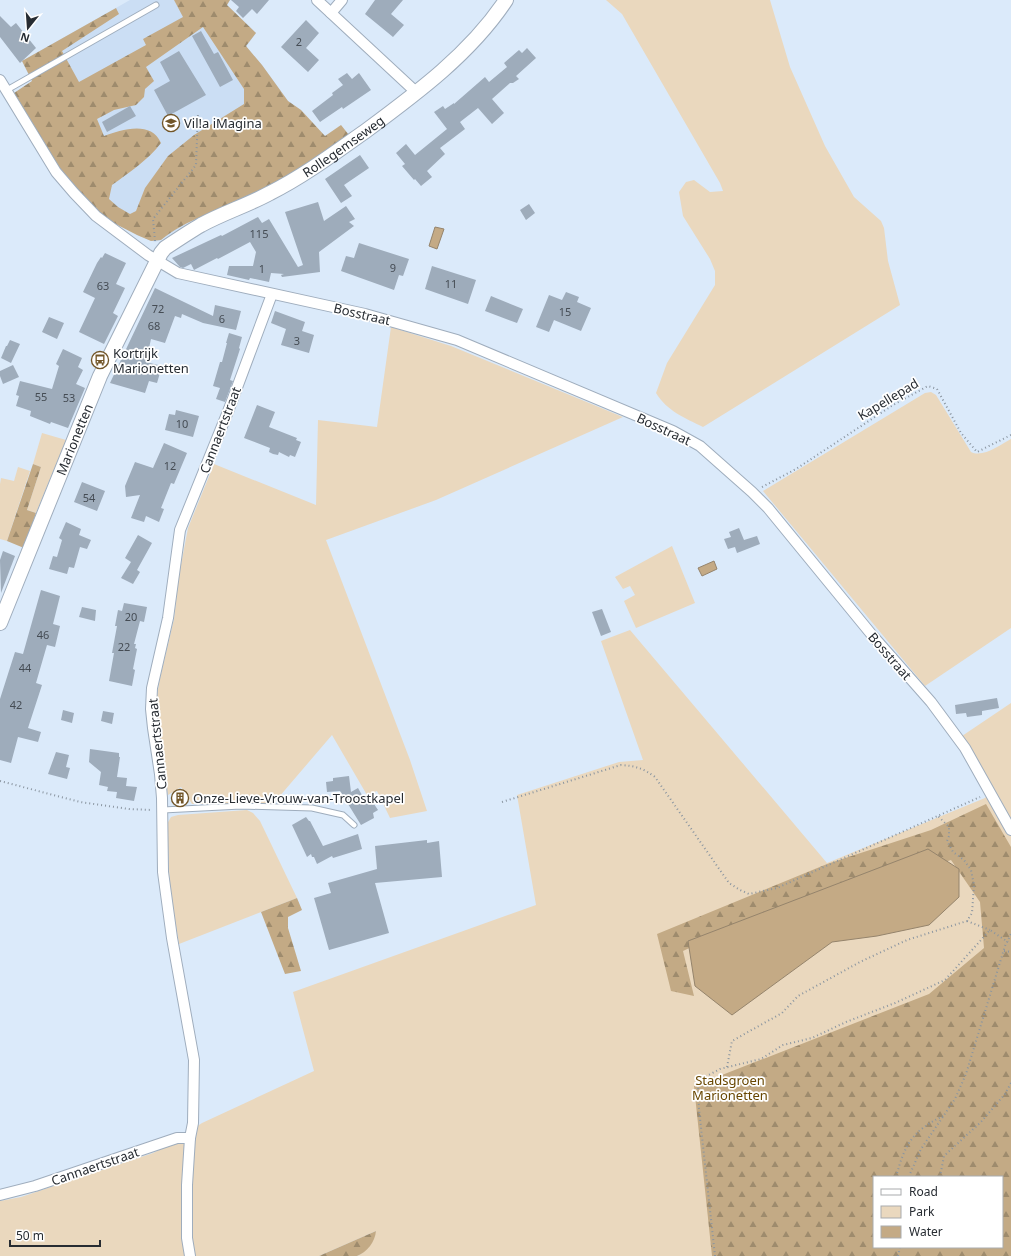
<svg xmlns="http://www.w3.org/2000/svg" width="1011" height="1256" font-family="'Noto Sans',sans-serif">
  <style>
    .built { fill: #cbdef4 }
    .green { fill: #ead8be; fill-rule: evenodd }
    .forest { fill: url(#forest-firs); fill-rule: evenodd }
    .water { fill: #c4aa85; stroke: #95846c }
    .building { fill: #9eacbb }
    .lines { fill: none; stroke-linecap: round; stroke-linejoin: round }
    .lane-casing { stroke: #9fadbd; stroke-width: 7 }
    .street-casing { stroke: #9fadbd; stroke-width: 12 }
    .secondary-casing { stroke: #9fadbd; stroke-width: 16 }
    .path { stroke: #8a95a0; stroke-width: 2; stroke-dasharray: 1 3; stroke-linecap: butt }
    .lane { stroke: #fff; stroke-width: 5 }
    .street { stroke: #fff; stroke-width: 10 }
    .secondary { stroke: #fff; stroke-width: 14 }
    .labels { text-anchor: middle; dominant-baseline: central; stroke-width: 3.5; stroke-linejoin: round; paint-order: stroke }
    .number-label { font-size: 11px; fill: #454c54 }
    .poi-label { font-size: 13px; fill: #272c32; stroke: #fff; text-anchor: start }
    .street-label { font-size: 13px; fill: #272c32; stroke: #fff }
    .park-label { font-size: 13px; fill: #684600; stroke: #fff }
  </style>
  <defs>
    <pattern id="forest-firs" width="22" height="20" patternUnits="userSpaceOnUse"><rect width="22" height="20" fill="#c3aa85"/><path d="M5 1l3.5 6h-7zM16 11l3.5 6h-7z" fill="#9e8b6d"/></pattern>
  </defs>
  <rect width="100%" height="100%" fill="#dbeafa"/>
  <path class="built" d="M 130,0 L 230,0 L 227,5 L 256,33 L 246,47 L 262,65 L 288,101 L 301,110 L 208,214 L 191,221 L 161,240 L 155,242 L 137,235 L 14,93 L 32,81 L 22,61 Z"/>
  <g class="green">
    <path d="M 606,0 L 770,0 L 790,67 L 825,146 L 854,197 L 881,221 L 884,228 L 888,261 L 900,305 L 703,427 C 685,418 667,411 656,393 L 667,363 L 715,285 L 715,271 L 710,259 L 683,216 L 679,192 L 686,182 L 694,180 L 710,192 L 723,191 L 720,183 L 622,14 Z"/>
    <path d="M 391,327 L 451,346 L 623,417 L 436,500 L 326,540 L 410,760 L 427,811 L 390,818 L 377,791 L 367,795 L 332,735 L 273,804 L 192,804 L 181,787 L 168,795 L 157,730 L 155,707 L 160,678 L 174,619 L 179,575 L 188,528 L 214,464 L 316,505 L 318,420 L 377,427 Z"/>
    <path d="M 931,392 L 936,395 L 971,452 C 983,458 1000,445 1011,439 L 1011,628 L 925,686 L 763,491 L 925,393 Z"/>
    <path d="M 42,433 L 66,440 L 36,513 L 27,510 L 41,467 L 33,464 Z"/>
    <path d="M 18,467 L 30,471 L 7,541 L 0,539 L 0,484 L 1,478 L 14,481 Z"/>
    <path d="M 672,546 L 695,603 L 636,628 L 624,601 L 635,595 L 630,586 L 623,589 L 615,577 Z"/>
    <path d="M 630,630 L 827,863 L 985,798 L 993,788 L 962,736 L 1011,703 L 1011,1256 L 357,1256 L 361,1254 L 376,1231 L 319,1256 L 0,1256 L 0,1201 L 21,1197 L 153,1153 L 169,1145 L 202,1123 L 314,1071 L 293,992 L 536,905 L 517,795 L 619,762 L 643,760 L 601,641 ZM 874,1177 L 1002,1177 L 1002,1247 L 874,1247 Z"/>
    <path d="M 247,810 L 253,813 L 260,821 L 297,898 L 179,944 L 170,889 L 167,824 L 171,817 L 178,815 Z"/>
  </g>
  <g class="forest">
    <path d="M 174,0 L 230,0 L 227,5 L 256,33 L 246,46 L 262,65 L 288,101 L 301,110 L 325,136 L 341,125 L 349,135 C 319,160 284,181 248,198 C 219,211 186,219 161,240 L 151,241 L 137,235 L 100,216 L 51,159 L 13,96 L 14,93 L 32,81 L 22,61 L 116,8 L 119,14 L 62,51 L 79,82 L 146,45 L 143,39 L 183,17 ZM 203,27 L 244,89 L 244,104 L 194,135 L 168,156 L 145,188 L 136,211 L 130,214 L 118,207 L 109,199 L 112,185 C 130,172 148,160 161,143 C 151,120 121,130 104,136 L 97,119 L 114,110 L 136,105 L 144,97 L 145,89 L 154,81 L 146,67 Z"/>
    <path d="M 33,464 L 41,467 L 27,510 L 36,513 L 24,548 L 7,541 Z"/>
    <path d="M 986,804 L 1011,847 L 1011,1256 L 712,1256 L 694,1086 L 929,994 L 984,948 L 980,902 L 951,860 L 698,944 L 683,951 L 694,996 L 671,991 L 657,934 L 827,864 L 931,830 ZM 874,1177 L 1002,1177 L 1002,1247 L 874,1247 Z"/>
    <path d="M 297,898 L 302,910 L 288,917 L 288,928 L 301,971 L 285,974 L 261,912 Z"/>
    <path d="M 376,1231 C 375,1242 367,1252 357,1256 L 319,1256 Z"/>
  </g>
  <g class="water">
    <path d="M 435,227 L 444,229 L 437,249 L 429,246 Z"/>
    <path d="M 714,561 L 717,569 L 702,576 L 698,568 Z"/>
    <path d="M 928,849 L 959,869 L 959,897 L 929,925 L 877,936 L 832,942 L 732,1015 L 695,986 L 688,941 Z"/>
  </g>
  <g class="building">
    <path d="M 231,0 L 269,0 L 257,14 L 252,9 L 243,18 L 236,11 L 239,7 Z"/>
    <path d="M 375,0 L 403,0 L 391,14 L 404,25 L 393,37 L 365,14 Z"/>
    <path d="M 0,16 L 11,27 L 16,23 L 36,48 L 20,63 L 0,37 Z"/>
    <path d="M 306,20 L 319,33 L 306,48 L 319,60 L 308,72 L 281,47 Z"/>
    <path d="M 201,31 L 214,54 L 218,52 L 233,80 L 220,87 L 192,36 Z"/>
    <path d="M 527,48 L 536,58 L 516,76 L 519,79 L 513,83 L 510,83 L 492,99 L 504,113 L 492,124 L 478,108 L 460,122 L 465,129 L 440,148 L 445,154 L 427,171 L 432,177 L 421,186 L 415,179 L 414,180 L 402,166 L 405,164 L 396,153 L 406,144 L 415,155 L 447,129 L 434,112 L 443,106 L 445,109 L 454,103 L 454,104 L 485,77 L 489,82 L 507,67 L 504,63 L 519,50 L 522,53 Z"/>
    <path d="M 179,51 L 206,95 L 168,116 L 154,90 L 170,81 L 160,62 Z"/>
    <path d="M 347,73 L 352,79 L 359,73 L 371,90 L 343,109 L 342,107 L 320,122 L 312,111 L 333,95 L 332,93 L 343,85 L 338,79 Z"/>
    <path d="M 130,106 L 136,116 L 107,132 L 102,122 Z"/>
    <path d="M 360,155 L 369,168 L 344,185 L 352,196 L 341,203 L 325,179 Z"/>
    <path d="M 318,202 L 324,221 L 346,206 L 355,219 L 349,222 L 354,226 L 319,252 L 320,272 L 282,277 L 281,275 L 284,274 L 271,273 L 269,282 L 250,278 L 249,280 L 227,275 L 229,266 L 253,266 L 256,252 L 250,242 L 218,259 L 217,258 L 194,270 L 191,264 L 183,268 L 180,267 L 172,258 L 221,235 L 222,236 L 258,217 L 262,223 L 269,219 L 298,267 L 303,265 L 285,212 Z"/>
    <path d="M 529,204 L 535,213 L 526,220 L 520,210 Z"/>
    <path d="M 359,243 L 409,259 L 403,276 L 399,275 L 394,290 L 341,271 L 346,256 L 354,258 Z"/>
    <path d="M 105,253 L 126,263 L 116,284 L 125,288 L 113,313 L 118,316 L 104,344 L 79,332 L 95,298 L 83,292 L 97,263 L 101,257 L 102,258 Z"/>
    <path d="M 432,266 L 476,280 L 468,304 L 425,289 Z"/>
    <path d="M 155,288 L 213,316 L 215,305 L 241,311 L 236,330 L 203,323 L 182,314 L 181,318 L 175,316 L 165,343 L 151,339 L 146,362 L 162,366 L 157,383 L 149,381 L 145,393 L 110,383 Z"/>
    <path d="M 566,292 L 579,297 L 577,302 L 591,308 L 581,331 L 554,320 L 549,332 L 536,327 L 549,295 L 562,300 Z"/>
    <path d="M 491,296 L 523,309 L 517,323 L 485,311 Z"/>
    <path d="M 275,311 L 305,322 L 302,331 L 314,335 L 309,353 L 281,345 L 286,329 L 271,323 Z"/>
    <path d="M 49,317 L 64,323 L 57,339 L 42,332 Z"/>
    <path d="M 229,333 L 242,337 L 239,348 L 240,349 L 230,380 L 233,381 L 225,402 L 216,399 L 220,388 L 213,386 L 220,362 L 222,362 L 227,343 L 226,343 Z"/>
    <path d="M 10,340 L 20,344 L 11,363 L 1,358 L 6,346 L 7,346 Z"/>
    <path d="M 63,349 L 82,358 L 78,367 L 83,370 L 76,384 L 85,388 L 68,428 L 51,422 L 50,424 L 30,416 L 31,411 L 16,406 L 19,396 L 16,395 L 20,381 L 52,389 L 59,366 L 56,364 Z"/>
    <path d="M 13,365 L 19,377 L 3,384 L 0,376 L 0,371 Z"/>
    <path d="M 257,405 L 275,412 L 269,427 L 297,438 L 296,440 L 301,442 L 295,457 L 290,455 L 289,457 L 279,452 L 278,455 L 273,454 L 269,452 L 270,448 L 244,438 Z"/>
    <path d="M 176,410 L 199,416 L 193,437 L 165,430 L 169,414 L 175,415 Z"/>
    <path d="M 164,443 L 187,453 L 174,484 L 171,483 L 161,508 L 164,509 L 159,522 L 146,516 L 144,522 L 131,518 L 140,495 L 126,497 L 125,486 L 135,462 L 153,468 Z"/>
    <path d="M 82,482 L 105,491 L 97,511 L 74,502 Z"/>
    <path d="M 66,522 L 81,529 L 79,535 L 91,540 L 87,549 L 80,547 L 74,568 L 69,567 L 67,574 L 49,569 L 53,556 L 57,557 L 62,540 L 59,538 Z"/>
    <path d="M 739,528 L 744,540 L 757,536 L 760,544 L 737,553 L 735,547 L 728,549 L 724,539 L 731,537 L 729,532 Z"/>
    <path d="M 138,535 L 152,543 L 137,570 L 140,572 L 133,584 L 121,578 L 131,562 L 125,558 Z"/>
    <path d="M 3,551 L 15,556 L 1,593 L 0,560 Z"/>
    <path d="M 41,590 L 60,596 L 53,624 L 60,626 L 55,647 L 47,645 L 36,683 L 42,685 L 28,728 L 41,732 L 38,742 L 18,737 L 11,763 L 0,760 L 0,699 L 15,652 L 23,654 Z"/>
    <path d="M 124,603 L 147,607 L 144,622 L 140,621 L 134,644 L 136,644 L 135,648 L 137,649 L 133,669 L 135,670 L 132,686 L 109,681 L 114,653 L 112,653 L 117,626 L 115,626 L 118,610 L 122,611 Z"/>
    <path d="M 82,607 L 96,610 L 95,621 L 79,617 Z"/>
    <path d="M 602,609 L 611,632 L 601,636 L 592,612 Z"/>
    <path d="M 997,698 L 999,708 L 982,711 L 982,715 L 967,717 L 966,713 L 956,714 L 955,705 Z"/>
    <path d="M 63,710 L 74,713 L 72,723 L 61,720 Z"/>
    <path d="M 103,711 L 114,713 L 112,724 L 101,721 Z"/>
    <path d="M 90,749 L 119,753 L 119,757 L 120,757 L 117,777 L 127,778 L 126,786 L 137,787 L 134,801 L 116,798 L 117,792 L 107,791 L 108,787 L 99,785 L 101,772 L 89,762 Z"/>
    <path d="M 56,752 L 69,755 L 66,767 L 70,768 L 67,779 L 48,774 Z"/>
    <path d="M 349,776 L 351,792 L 358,788 L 367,804 L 372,801 L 378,810 L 373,813 L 374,818 L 361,825 L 340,791 L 327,792 L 326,782 L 333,781 L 333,778 Z"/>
    <path d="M 306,817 L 309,821 L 310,821 L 323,846 L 358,834 L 362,849 L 333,858 L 332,856 L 317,864 L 314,857 L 312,857 L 311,854 L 307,857 L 292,825 Z"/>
    <path d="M 427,840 L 427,843 L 439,841 L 442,877 L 375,883 L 389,933 L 329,950 L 314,898 L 331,893 L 328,883 L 377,869 L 375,846 Z"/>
  </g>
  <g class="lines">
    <g class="lane-casing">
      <g id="lane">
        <path d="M 7,90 L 156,5"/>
        <path d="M 163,810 L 241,806 L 312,808 L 343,815 L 354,825"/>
      </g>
    </g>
    <g class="street-casing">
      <g id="street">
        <path d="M 317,0 L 417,93"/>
        <path d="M 331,13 L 342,0"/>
        <path d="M 0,80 L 56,172 L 74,193 L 96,216 L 148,255 L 178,273 L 365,314 L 457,340 L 673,431 L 700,446 L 752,492 L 768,508 L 872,635 L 931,702 L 965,748 L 1011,830"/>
        <path d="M 0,1195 L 35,1186 L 177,1138 L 190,1138"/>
        <path d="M 190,1256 L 187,1238 L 187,1185 L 190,1138 L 193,1123 L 194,1060 L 172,938 L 163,872 L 162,798 L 160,774 L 153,728 L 151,709 L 152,688 L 168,618 L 180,530 L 229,409 L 272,294"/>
      </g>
    </g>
    <g class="secondary-casing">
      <g id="secondary">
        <path id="s1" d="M 0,623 L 100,376 L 161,253 L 165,248 C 177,240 189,232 201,225 C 223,213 248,205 270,193 C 304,176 336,152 367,130 C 417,93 471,53 506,0"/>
      </g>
    </g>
    <g class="path">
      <path d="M 155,241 L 153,219 L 196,165 L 198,114"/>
      <path d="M 762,487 L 796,469 L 893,405 L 928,386 L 937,389 L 961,433 L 977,452 L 1011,435"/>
      <path d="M 0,781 L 80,802 L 129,809 L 152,810"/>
      <path d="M 502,802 L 621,765 C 635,766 643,768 655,777 L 729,883 L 740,890 L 749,894 L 777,888 L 980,797"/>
      <path d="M 967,921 L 990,930"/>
      <path d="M 1004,951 L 1011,952"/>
      <path d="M 727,1067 L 732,1041 L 782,1013 L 798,996 L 860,962 L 907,940 L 967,921 L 972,913 L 974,885 L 971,870 L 964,860 L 953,852 L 947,841 L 949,836 L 949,827 L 938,816"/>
      <path d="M 896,1177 C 905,1144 912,1131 943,1116"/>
      <path d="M 910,1177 L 910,1174 L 921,1149 L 955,1099 L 966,1074 L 1005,946 L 1011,934"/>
      <path d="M 940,1177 L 944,1156 L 981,1122 L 1005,1094 L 1011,1083"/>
      <path d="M 715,1256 L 699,1109 L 698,1083 L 701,1079 L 720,1069 L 761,1059 L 783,1045 L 812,1038 L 846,1022 L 895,1003 L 945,980 L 990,930 L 1008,942"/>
      <path d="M 898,1256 L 900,1247"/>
    </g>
    <use href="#lane" class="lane"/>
    <use href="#street" class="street"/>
    <use href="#secondary" class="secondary"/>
  </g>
  <defs>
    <g id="school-ring" transform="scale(0.9)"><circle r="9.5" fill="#fff" stroke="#725629" stroke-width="1.5"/><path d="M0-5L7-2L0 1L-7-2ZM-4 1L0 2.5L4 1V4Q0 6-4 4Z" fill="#725629"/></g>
    <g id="bus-ring" transform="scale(0.9)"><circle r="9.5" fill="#fff" stroke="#725629" stroke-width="1.5"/><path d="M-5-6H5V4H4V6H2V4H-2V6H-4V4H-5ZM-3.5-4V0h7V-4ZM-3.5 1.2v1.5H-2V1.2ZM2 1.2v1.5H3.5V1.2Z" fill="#725629"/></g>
    <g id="building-ring" transform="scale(0.9)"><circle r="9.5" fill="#fff" stroke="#725629" stroke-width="1.5"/><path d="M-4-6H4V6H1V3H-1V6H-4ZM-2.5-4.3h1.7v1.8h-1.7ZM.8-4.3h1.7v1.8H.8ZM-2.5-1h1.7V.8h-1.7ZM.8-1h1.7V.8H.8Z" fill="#725629"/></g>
  </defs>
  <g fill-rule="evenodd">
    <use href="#school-ring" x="171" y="123"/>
    <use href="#bus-ring" x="100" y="360"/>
    <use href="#building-ring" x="180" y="798"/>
  </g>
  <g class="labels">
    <g class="number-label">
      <text x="299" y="41">2</text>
      <text x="259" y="233">115</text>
      <text x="393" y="267">9</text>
      <text x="262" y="268">1</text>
      <text x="451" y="283">11</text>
      <text x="103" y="285">63</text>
      <text x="158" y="308">72</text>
      <text x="565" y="311">15</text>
      <text x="222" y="318">6</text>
      <text x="154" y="325">68</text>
      <text x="297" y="340">3</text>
      <text x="41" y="396">55</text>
      <text x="69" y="397">53</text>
      <text x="182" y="423">10</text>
      <text x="170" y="465">12</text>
      <text x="89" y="497">54</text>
      <text x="131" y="616">20</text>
      <text x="43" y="634">46</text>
      <text x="124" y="646">22</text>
      <text x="25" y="667">44</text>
      <text x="16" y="704">42</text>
    </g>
    <g class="poi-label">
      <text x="184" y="123">Vil!a iMagina</text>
      <text x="113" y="353">Kortrijk<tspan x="113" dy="15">Marionetten</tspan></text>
      <text x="193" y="798">Onze-Lieve-Vrouw-van-Troostkapel</text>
    </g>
    <g class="street-label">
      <text stroke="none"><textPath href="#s1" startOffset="616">Rollegemseweg</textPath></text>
      <text transform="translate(362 314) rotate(13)">Bosstraat</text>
      <text transform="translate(888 399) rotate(-31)">Kapellepad</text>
      <text transform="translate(664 429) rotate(25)">Bosstraat</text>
      <text transform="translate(220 430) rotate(-69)">Cannaertstraat</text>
      <text stroke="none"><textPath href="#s1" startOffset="198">Marionetten</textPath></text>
      <text transform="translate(890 656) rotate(49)">Bosstraat</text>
      <text transform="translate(157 744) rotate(-96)">Cannaertstraat</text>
      <text transform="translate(95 1166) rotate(-19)">Cannaertstraat</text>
    </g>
    <g class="park-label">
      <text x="730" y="1080">Stadsgroen<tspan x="730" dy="15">Marionetten</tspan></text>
    </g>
  </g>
  <rect x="873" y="1176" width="130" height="72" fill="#ffffff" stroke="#a9abad"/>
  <rect x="881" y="1189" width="20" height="6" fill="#ffffff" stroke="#a9abad"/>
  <text x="909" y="1196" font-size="12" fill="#272c32">Road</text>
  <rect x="881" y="1206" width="20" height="12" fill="#ead8be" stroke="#a9abad"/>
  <text x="909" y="1216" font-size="12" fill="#272c32">Park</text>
  <rect x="881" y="1226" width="20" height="12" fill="#c4aa85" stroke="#a9abad"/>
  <text x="909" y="1236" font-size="12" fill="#272c32">Water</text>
  <g transform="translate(28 28) rotate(197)" stroke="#ffffff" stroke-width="3" paint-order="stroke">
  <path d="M0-3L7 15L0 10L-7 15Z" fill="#272c32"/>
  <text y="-6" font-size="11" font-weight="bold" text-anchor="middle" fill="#272c32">N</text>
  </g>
  <path d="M10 1240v6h90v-6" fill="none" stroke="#272c32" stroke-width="2"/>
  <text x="16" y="1240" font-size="12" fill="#272c32" stroke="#ffffff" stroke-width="3" paint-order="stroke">50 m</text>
</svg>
